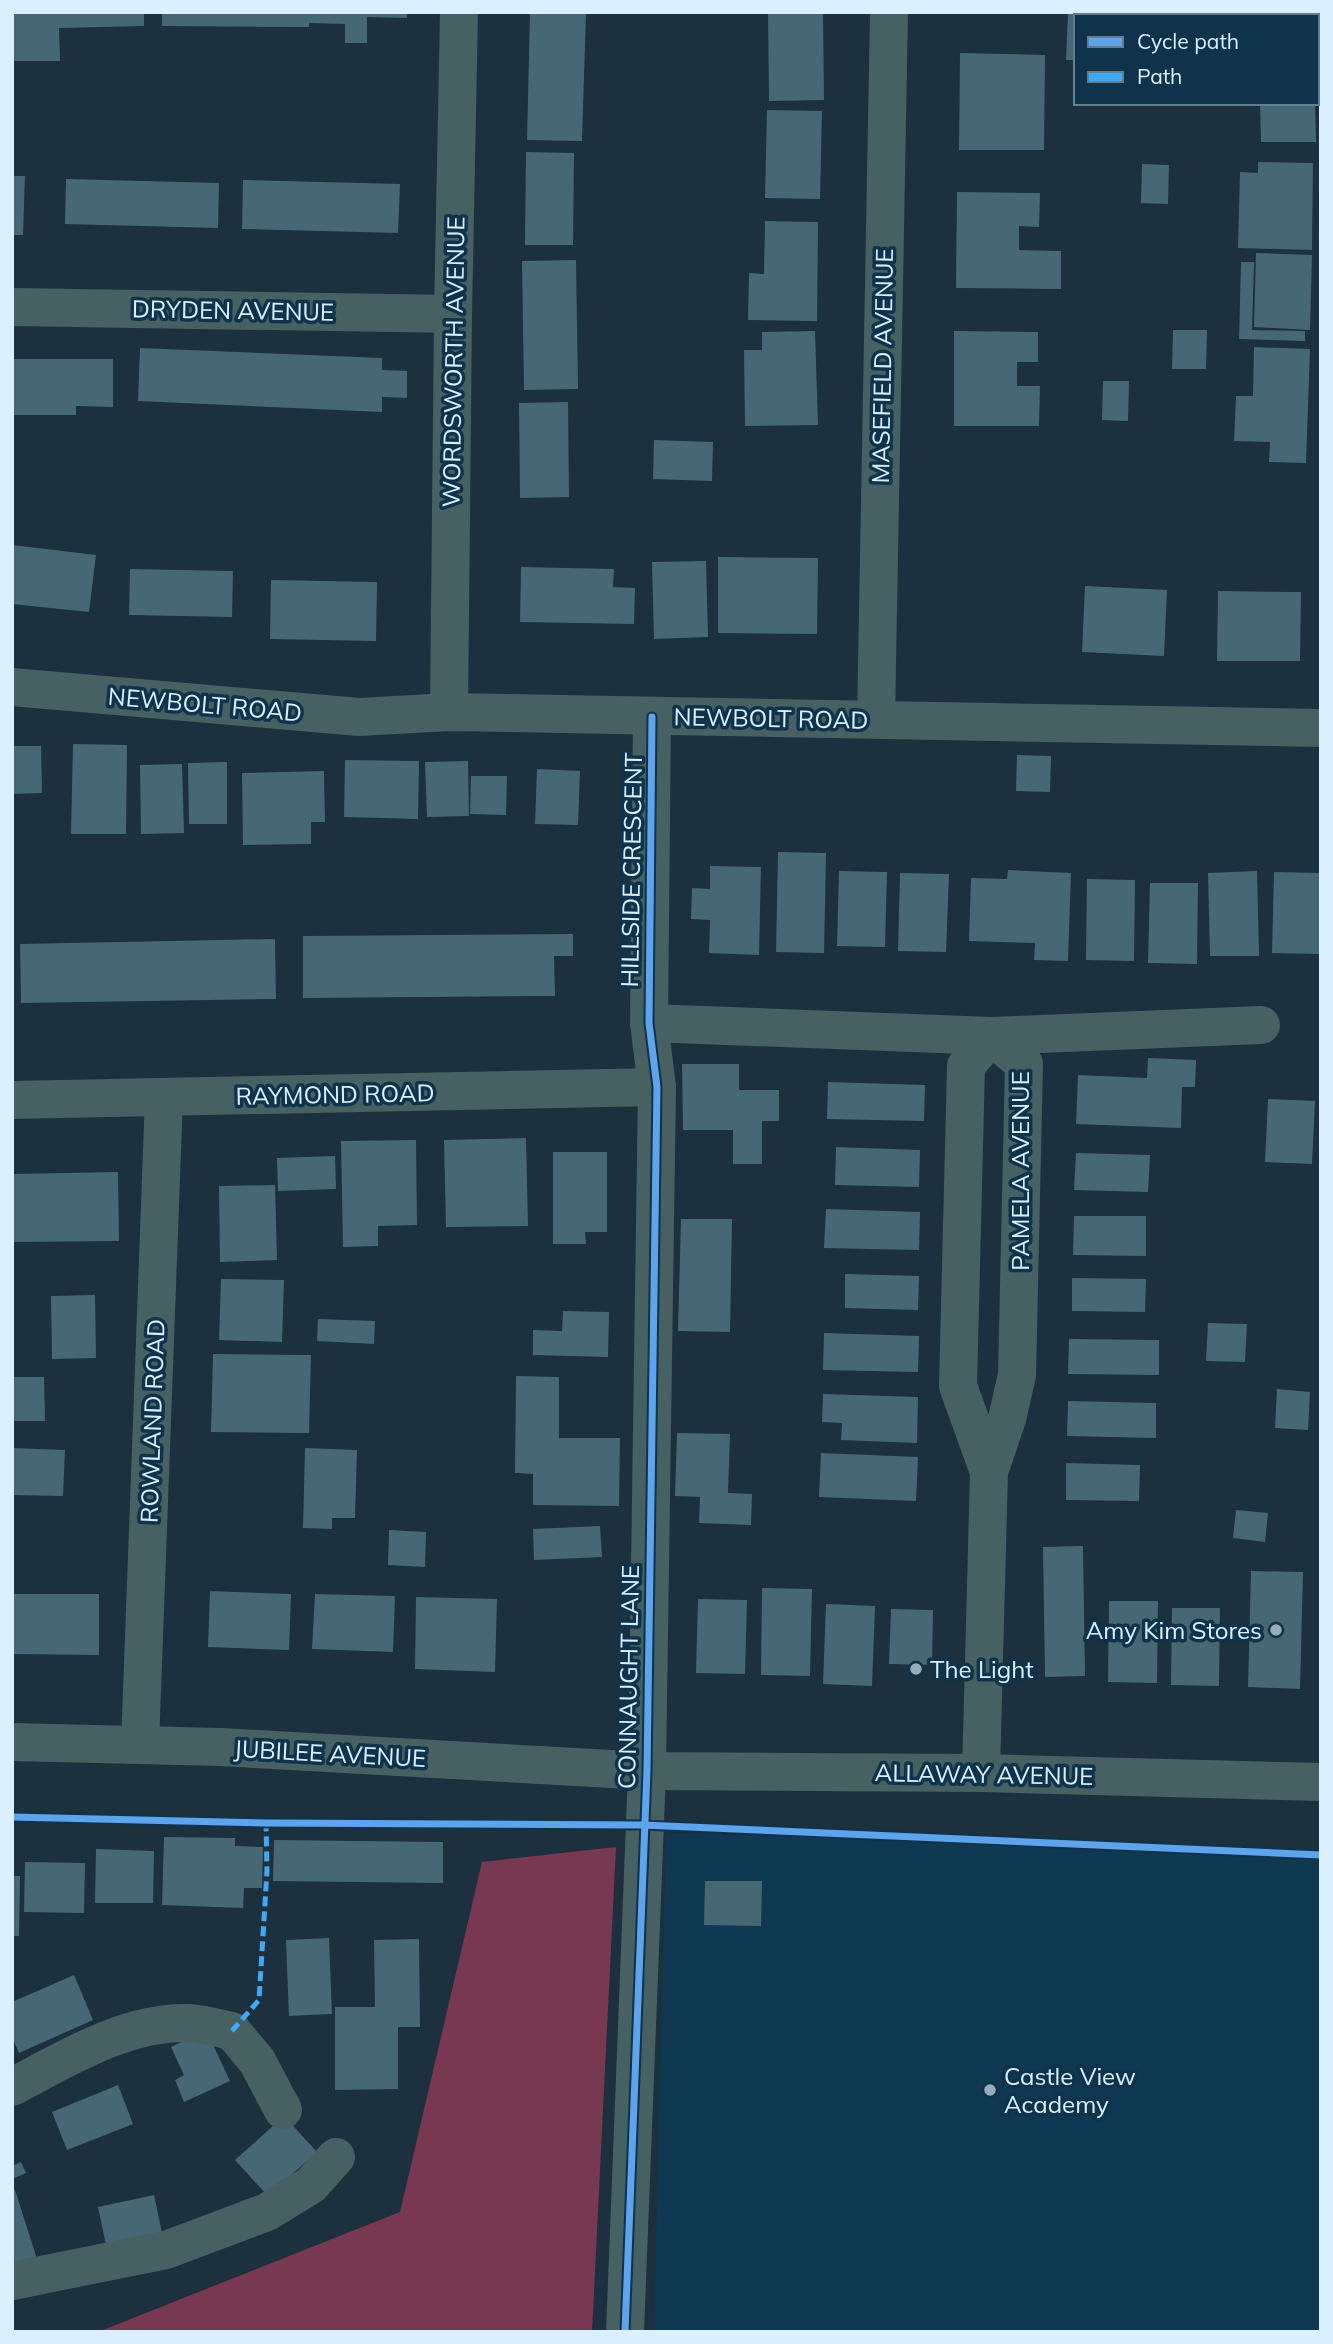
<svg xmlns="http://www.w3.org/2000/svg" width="1333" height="2344" font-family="Mulish,sans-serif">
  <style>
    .built { fill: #0f3952 }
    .green { fill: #793852 }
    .building { fill: #456874 }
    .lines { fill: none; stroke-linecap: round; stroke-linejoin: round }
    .minor { stroke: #476061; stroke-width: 38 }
    .tertiary { stroke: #476061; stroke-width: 38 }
    .quiet { stroke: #3fa9f5; stroke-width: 5; stroke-dasharray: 10 5; stroke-linecap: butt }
    .cycleway-casing { stroke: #0e334b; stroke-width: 11 }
    .cycleway { stroke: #60a3ed; stroke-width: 7 }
    .poi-dot { fill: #98adbb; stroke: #0e334b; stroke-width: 2.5 }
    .labels { text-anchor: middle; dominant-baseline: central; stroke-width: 7; stroke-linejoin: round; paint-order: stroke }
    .street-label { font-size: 24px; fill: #dbf0ff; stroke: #0e334b }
    .poi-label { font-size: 24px; fill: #dbf0ff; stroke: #0e334b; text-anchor: start }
  </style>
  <rect width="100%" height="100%" fill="#1c303d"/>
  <path class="built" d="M 666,1833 L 1321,1848 L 1321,2332 L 654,2332 Z"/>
  <path class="green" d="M 616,1847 L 592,2332 L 98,2332 L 400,2212 L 482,1862 Z"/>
  <g class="building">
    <path d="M 12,12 L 144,12 L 144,26 L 59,28 L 60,61 L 12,61 Z"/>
    <path d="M 162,12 L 407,12 L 407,18 L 367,17 L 367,43 L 345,43 L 345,24 L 309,23 L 309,27 L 162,26 Z"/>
    <path d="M 530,12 L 586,12 L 582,141 L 527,140 Z"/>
    <path d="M 768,12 L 823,12 L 824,100 L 769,101 Z"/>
    <path d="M 1068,12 L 1112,13 L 1111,16 L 1076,16 L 1076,60 L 1066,60 Z"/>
    <rect x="1261" y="12" width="57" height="4"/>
    <path d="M 960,53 L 1045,55 L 1044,150 L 959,150 Z"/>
    <path d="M 1260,103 L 1315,103 L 1316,142 L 1261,142 Z"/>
    <path d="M 767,110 L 822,111 L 820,199 L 765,198 Z"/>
    <path d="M 526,152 L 574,153 L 573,245 L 525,245 Z"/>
    <path d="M 1258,162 L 1313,163 L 1312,250 L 1238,248 L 1240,172 L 1258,173 Z"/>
    <path d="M 1142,164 L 1169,165 L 1168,204 L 1141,203 Z"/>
    <path d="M 12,176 L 25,176 L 23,235 L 12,235 Z"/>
    <path d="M 66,179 L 219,183 L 218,228 L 65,224 Z"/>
    <path d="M 243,180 L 400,184 L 398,233 L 242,229 Z"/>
    <path d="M 957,192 L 1040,193 L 1039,227 L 1019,226 L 1019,250 L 1061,251 L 1061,289 L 956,288 Z"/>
    <path d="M 765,221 L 818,222 L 817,321 L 748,320 L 749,273 L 764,274 Z"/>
    <path d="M 1256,253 L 1312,255 L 1310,330 L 1254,327 Z"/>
    <path d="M 576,260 L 578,389 L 524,390 L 522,261 Z"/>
    <path d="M 1241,262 L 1254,262 L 1252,330 L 1305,331 L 1305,341 L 1239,339 Z"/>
    <path d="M 1173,330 L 1207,330 L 1206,369 L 1172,369 Z"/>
    <path d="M 815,331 L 818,425 L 745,426 L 744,350 L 762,350 L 762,332 Z"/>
    <path d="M 954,331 L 1038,332 L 1038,362 L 1017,362 L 1017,386 L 1040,386 L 1039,426 L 954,426 Z"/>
    <path d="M 1254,347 L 1310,349 L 1306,463 L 1269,462 L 1270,442 L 1234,441 L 1236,396 L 1253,396 Z"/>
    <path d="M 140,348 L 382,358 L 382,370 L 407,371 L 407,398 L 382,397 L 382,412 L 138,401 Z"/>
    <path d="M 12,359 L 113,359 L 113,407 L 76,406 L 76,415 L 12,415 Z"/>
    <path d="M 1103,381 L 1129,381 L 1128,421 L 1102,420 Z"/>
    <path d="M 568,402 L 569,497 L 520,498 L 519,403 Z"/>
    <path d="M 654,440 L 713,442 L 712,481 L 653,479 Z"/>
    <path d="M 12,545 L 96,555 L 89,612 L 12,604 Z"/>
    <path d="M 718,557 L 818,558 L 817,634 L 718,633 Z"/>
    <path d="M 706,561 L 708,637 L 654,639 L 652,562 Z"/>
    <path d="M 521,567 L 614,569 L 613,587 L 635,588 L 634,624 L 520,622 Z"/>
    <path d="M 130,569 L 233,571 L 232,617 L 129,615 Z"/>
    <path d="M 271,580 L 377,582 L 376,641 L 270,639 Z"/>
    <path d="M 1085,586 L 1167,590 L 1164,656 L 1082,652 Z"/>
    <path d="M 1218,591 L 1301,592 L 1300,661 L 1217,661 Z"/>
    <path d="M 73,744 L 127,745 L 126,834 L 71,834 Z"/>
    <path d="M 12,746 L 41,746 L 42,793 L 12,794 Z"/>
    <path d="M 1017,755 L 1051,756 L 1050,792 L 1016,791 Z"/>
    <path d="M 345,760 L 419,761 L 418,819 L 344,817 Z"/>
    <path d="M 468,761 L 469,816 L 427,817 L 425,762 Z"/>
    <path d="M 227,762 L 227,824 L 189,824 L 188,763 Z"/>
    <path d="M 182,764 L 184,833 L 141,834 L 140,765 Z"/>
    <path d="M 537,769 L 580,771 L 578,825 L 535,824 Z"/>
    <path d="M 324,771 L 325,822 L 311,822 L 311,844 L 243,845 L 242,773 Z"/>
    <path d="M 471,776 L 507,776 L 506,815 L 470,814 Z"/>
    <path d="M 778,852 L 826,853 L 824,953 L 776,952 Z"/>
    <path d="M 710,866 L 761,867 L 759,955 L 709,953 L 710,920 L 691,919 L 692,888 L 710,889 Z"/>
    <path d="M 1008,870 L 1071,873 L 1068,961 L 1034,960 L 1035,943 L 969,941 L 971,878 L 1007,879 Z"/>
    <path d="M 839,871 L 887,872 L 885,947 L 837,946 Z"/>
    <path d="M 1257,871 L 1259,956 L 1210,956 L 1208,873 Z"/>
    <path d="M 1274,872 L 1321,873 L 1319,954 L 1272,953 Z"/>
    <path d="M 900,873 L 949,874 L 946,952 L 898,951 Z"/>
    <path d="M 1087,879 L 1135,880 L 1134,961 L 1086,960 Z"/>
    <path d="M 1150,883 L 1198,883 L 1197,964 L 1148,963 Z"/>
    <path d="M 573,934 L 573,956 L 554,956 L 555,996 L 303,998 L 303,936 Z"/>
    <path d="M 275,939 L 276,999 L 21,1003 L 20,944 Z"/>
    <path d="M 1148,1058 L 1196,1060 L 1195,1087 L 1182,1087 L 1181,1128 L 1076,1124 L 1078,1075 L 1147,1078 Z"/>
    <path d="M 682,1064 L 739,1064 L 739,1090 L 779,1090 L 779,1121 L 762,1121 L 762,1164 L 733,1164 L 733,1130 L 683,1130 Z"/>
    <path d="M 828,1082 L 925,1085 L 924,1121 L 827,1119 Z"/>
    <path d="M 1268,1099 L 1315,1101 L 1312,1164 L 1265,1162 Z"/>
    <path d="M 526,1138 L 528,1226 L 446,1227 L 444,1140 Z"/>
    <path d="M 416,1140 L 417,1225 L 378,1226 L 378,1246 L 343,1247 L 341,1141 Z"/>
    <path d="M 836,1147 L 920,1150 L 919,1187 L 835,1185 Z"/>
    <path d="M 553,1152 L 607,1152 L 607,1232 L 585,1232 L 586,1244 L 553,1244 Z"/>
    <path d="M 1076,1153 L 1150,1155 L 1148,1192 L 1074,1190 Z"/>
    <path d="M 335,1156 L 336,1189 L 278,1191 L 277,1158 Z"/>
    <path d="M 118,1172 L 119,1241 L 12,1242 L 12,1174 Z"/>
    <path d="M 275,1185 L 277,1260 L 220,1262 L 219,1186 Z"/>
    <path d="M 826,1209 L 920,1212 L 919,1250 L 824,1248 Z"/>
    <path d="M 1074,1216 L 1146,1216 L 1146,1256 L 1073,1255 Z"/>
    <path d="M 681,1219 L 732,1219 L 730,1332 L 678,1331 Z"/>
    <path d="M 845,1274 L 919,1276 L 918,1310 L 845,1308 Z"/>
    <path d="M 1072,1278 L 1146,1279 L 1145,1312 L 1072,1311 Z"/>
    <path d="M 221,1279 L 284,1280 L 282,1342 L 219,1340 Z"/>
    <path d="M 95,1295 L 96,1358 L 52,1359 L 51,1296 Z"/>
    <path d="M 563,1311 L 609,1312 L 608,1357 L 533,1355 L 533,1330 L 562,1331 Z"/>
    <path d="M 318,1319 L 375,1321 L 374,1344 L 317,1341 Z"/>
    <path d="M 1208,1323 L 1247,1324 L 1245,1362 L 1206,1361 Z"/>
    <path d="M 824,1333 L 919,1336 L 918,1372 L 823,1370 Z"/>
    <path d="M 1069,1339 L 1159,1340 L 1159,1375 L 1068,1374 Z"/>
    <path d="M 213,1354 L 311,1355 L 309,1433 L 211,1432 Z"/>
    <path d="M 516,1376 L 559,1377 L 559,1438 L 620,1438 L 619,1506 L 533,1505 L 533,1474 L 515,1473 Z"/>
    <path d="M 12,1377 L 44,1377 L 45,1421 L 12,1421 Z"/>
    <path d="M 1277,1389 L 1310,1392 L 1308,1430 L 1275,1428 Z"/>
    <path d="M 823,1394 L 918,1397 L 917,1443 L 841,1440 L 842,1423 L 822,1422 Z"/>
    <path d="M 1068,1401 L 1156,1403 L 1156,1438 L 1067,1436 Z"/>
    <path d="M 677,1433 L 730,1434 L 728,1493 L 752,1494 L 751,1525 L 699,1523 L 700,1497 L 675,1496 Z"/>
    <path d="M 12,1448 L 65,1450 L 63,1496 L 12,1495 Z"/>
    <path d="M 305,1448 L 357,1450 L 355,1518 L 332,1518 L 332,1529 L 303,1528 Z"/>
    <path d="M 821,1453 L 918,1457 L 916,1501 L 819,1497 Z"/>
    <path d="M 1066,1463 L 1140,1465 L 1139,1501 L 1066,1500 Z"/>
    <path d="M 1236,1510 L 1268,1513 L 1265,1542 L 1233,1538 Z"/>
    <path d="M 600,1526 L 602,1557 L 534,1560 L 533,1529 Z"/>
    <path d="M 389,1530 L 426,1532 L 425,1567 L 388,1565 Z"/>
    <path d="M 1083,1546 L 1085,1676 L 1045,1677 L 1043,1547 Z"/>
    <path d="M 1251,1571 L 1303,1572 L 1300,1689 L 1248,1687 Z"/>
    <path d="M 762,1588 L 812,1589 L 810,1676 L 761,1675 Z"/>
    <path d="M 210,1591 L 291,1594 L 289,1650 L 208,1647 Z"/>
    <path d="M 12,1594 L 99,1594 L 99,1655 L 12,1654 Z"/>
    <path d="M 315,1594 L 395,1596 L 393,1652 L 312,1649 Z"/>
    <path d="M 416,1597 L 497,1599 L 495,1672 L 415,1669 Z"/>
    <path d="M 698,1599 L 747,1600 L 745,1674 L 696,1673 Z"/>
    <path d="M 1109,1601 L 1158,1601 L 1157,1683 L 1108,1682 Z"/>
    <path d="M 826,1604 L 875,1606 L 872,1686 L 823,1684 Z"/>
    <path d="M 1172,1608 L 1220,1608 L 1219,1686 L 1171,1685 Z"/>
    <path d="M 891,1609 L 933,1610 L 932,1665 L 889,1664 Z"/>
    <path d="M 164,1837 L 235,1838 L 235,1846 L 263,1847 L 262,1888 L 244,1888 L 243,1908 L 162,1905 Z"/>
    <path d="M 274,1840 L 443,1842 L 443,1883 L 273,1881 Z"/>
    <path d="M 96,1849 L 154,1851 L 153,1903 L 95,1903 Z"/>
    <path d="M 25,1862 L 85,1863 L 84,1913 L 24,1912 Z"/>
    <path d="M 12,1876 L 20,1876 L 19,1936 L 12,1936 Z"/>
    <path d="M 705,1881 L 762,1881 L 761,1926 L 704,1925 Z"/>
    <path d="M 329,1938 L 332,2014 L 289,2016 L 286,1940 Z"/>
    <path d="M 419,1939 L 420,2027 L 398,2027 L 398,2089 L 335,2090 L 335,2007 L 375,2007 L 374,1940 Z"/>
    <path d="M 74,1975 L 93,2020 L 19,2053 L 12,2037 L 12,2002 Z"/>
    <path d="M 206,2030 L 230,2081 L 184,2102 L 175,2080 L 184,2075 L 171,2047 Z"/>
    <path d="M 118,2085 L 133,2124 L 67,2150 L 52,2112 Z"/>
    <path d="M 284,2116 L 317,2152 L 268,2196 L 235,2160 Z"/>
    <path d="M 21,2162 L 26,2173 L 12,2179 L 12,2166 Z"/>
    <path d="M 15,2190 L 37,2259 L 12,2267 L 12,2191 Z"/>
    <path d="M 154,2195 L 164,2242 L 108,2254 L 98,2207 Z"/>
  </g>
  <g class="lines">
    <g class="minor">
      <path d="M 12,307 L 453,314"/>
      <path d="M 12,687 L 359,717 L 449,712 L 1321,728"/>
      <path d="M 449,712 L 453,314 L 459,12"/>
      <path d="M 876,719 L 889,12"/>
      <path d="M 649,1023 L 991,1036 L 1261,1025"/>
      <path d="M 12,1100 L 657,1087"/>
      <path d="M 140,1745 L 164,1097"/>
      <path d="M 981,1773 L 989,1472 L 1007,1419 L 1017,1375 L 1024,1064 L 991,1036 L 966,1066 L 958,1386 L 989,1472"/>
      <path d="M 12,2087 C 66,2059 126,2021 189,2023 C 203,2024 218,2028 232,2031 L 257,2061 L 283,2110"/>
      <path d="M 12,2281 L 166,2250 L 267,2212 L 311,2185 L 336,2157"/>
      <path d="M 625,2332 L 647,1771 L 657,1087 L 649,1023 L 652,717"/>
    </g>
    <path class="tertiary" d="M 12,1742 L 221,1747 L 647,1771 L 981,1773 L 1321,1782"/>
    <path class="quiet" d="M 232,2031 L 259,2000 L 267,1871 L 266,1823"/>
    <g class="cycleway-casing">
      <g id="cycleway">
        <path d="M 12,1817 L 266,1823 L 643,1825 L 1321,1855"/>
        <path d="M 625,2332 L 647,1771 L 657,1087 L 649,1023 L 652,717"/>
      </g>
    </g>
    <use href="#cycleway" class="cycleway"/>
  </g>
  <g class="poi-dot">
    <circle cx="1276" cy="1630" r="7"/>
    <circle cx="916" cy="1669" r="7"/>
    <circle cx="990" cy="2090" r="7"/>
  </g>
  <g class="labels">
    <g class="street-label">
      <text transform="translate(233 310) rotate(1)">DRYDEN AVENUE</text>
      <text transform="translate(453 362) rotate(-89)">WORDSWORTH AVENUE</text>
      <text transform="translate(882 366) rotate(-89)">MASEFIELD AVENUE</text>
      <text transform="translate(205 704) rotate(5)">NEWBOLT ROAD</text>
      <text transform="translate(771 718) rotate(1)">NEWBOLT ROAD</text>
      <text transform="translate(631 870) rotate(-89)">HILLSIDE CRESCENT</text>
      <text transform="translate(335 1094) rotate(-1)">RAYMOND ROAD</text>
      <text transform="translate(1020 1171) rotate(-90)">PAMELA AVENUE</text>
      <text transform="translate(152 1421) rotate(-88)">ROWLAND ROAD</text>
      <text transform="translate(628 1677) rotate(-89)">CONNAUGHT LANE</text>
      <text transform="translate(330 1753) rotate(3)">JUBILEE AVENUE</text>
      <text transform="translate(984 1774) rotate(1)">ALLAWAY AVENUE</text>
    </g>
    <g class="poi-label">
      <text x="1262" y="1630" text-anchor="end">Amy Kim Stores</text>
      <text x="930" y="1669">The Light</text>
      <text x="1004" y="2076">Castle View<tspan x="1004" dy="28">Academy</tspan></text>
    </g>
  </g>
  <rect width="1333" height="2344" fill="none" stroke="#dbf0ff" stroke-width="28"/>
  <rect x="1074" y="14" width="245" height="91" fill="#0e334b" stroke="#607f93" stroke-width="2"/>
  <rect x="1088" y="37" width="35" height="10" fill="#60a3ed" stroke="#607f93" stroke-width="2"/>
  <text x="1137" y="49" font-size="21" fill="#dbf0ff">Cycle path</text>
  <rect x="1088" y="72" width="35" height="10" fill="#3fa9f5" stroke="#607f93" stroke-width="2"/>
  <text x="1137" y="84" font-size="21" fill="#dbf0ff">Path</text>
</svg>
